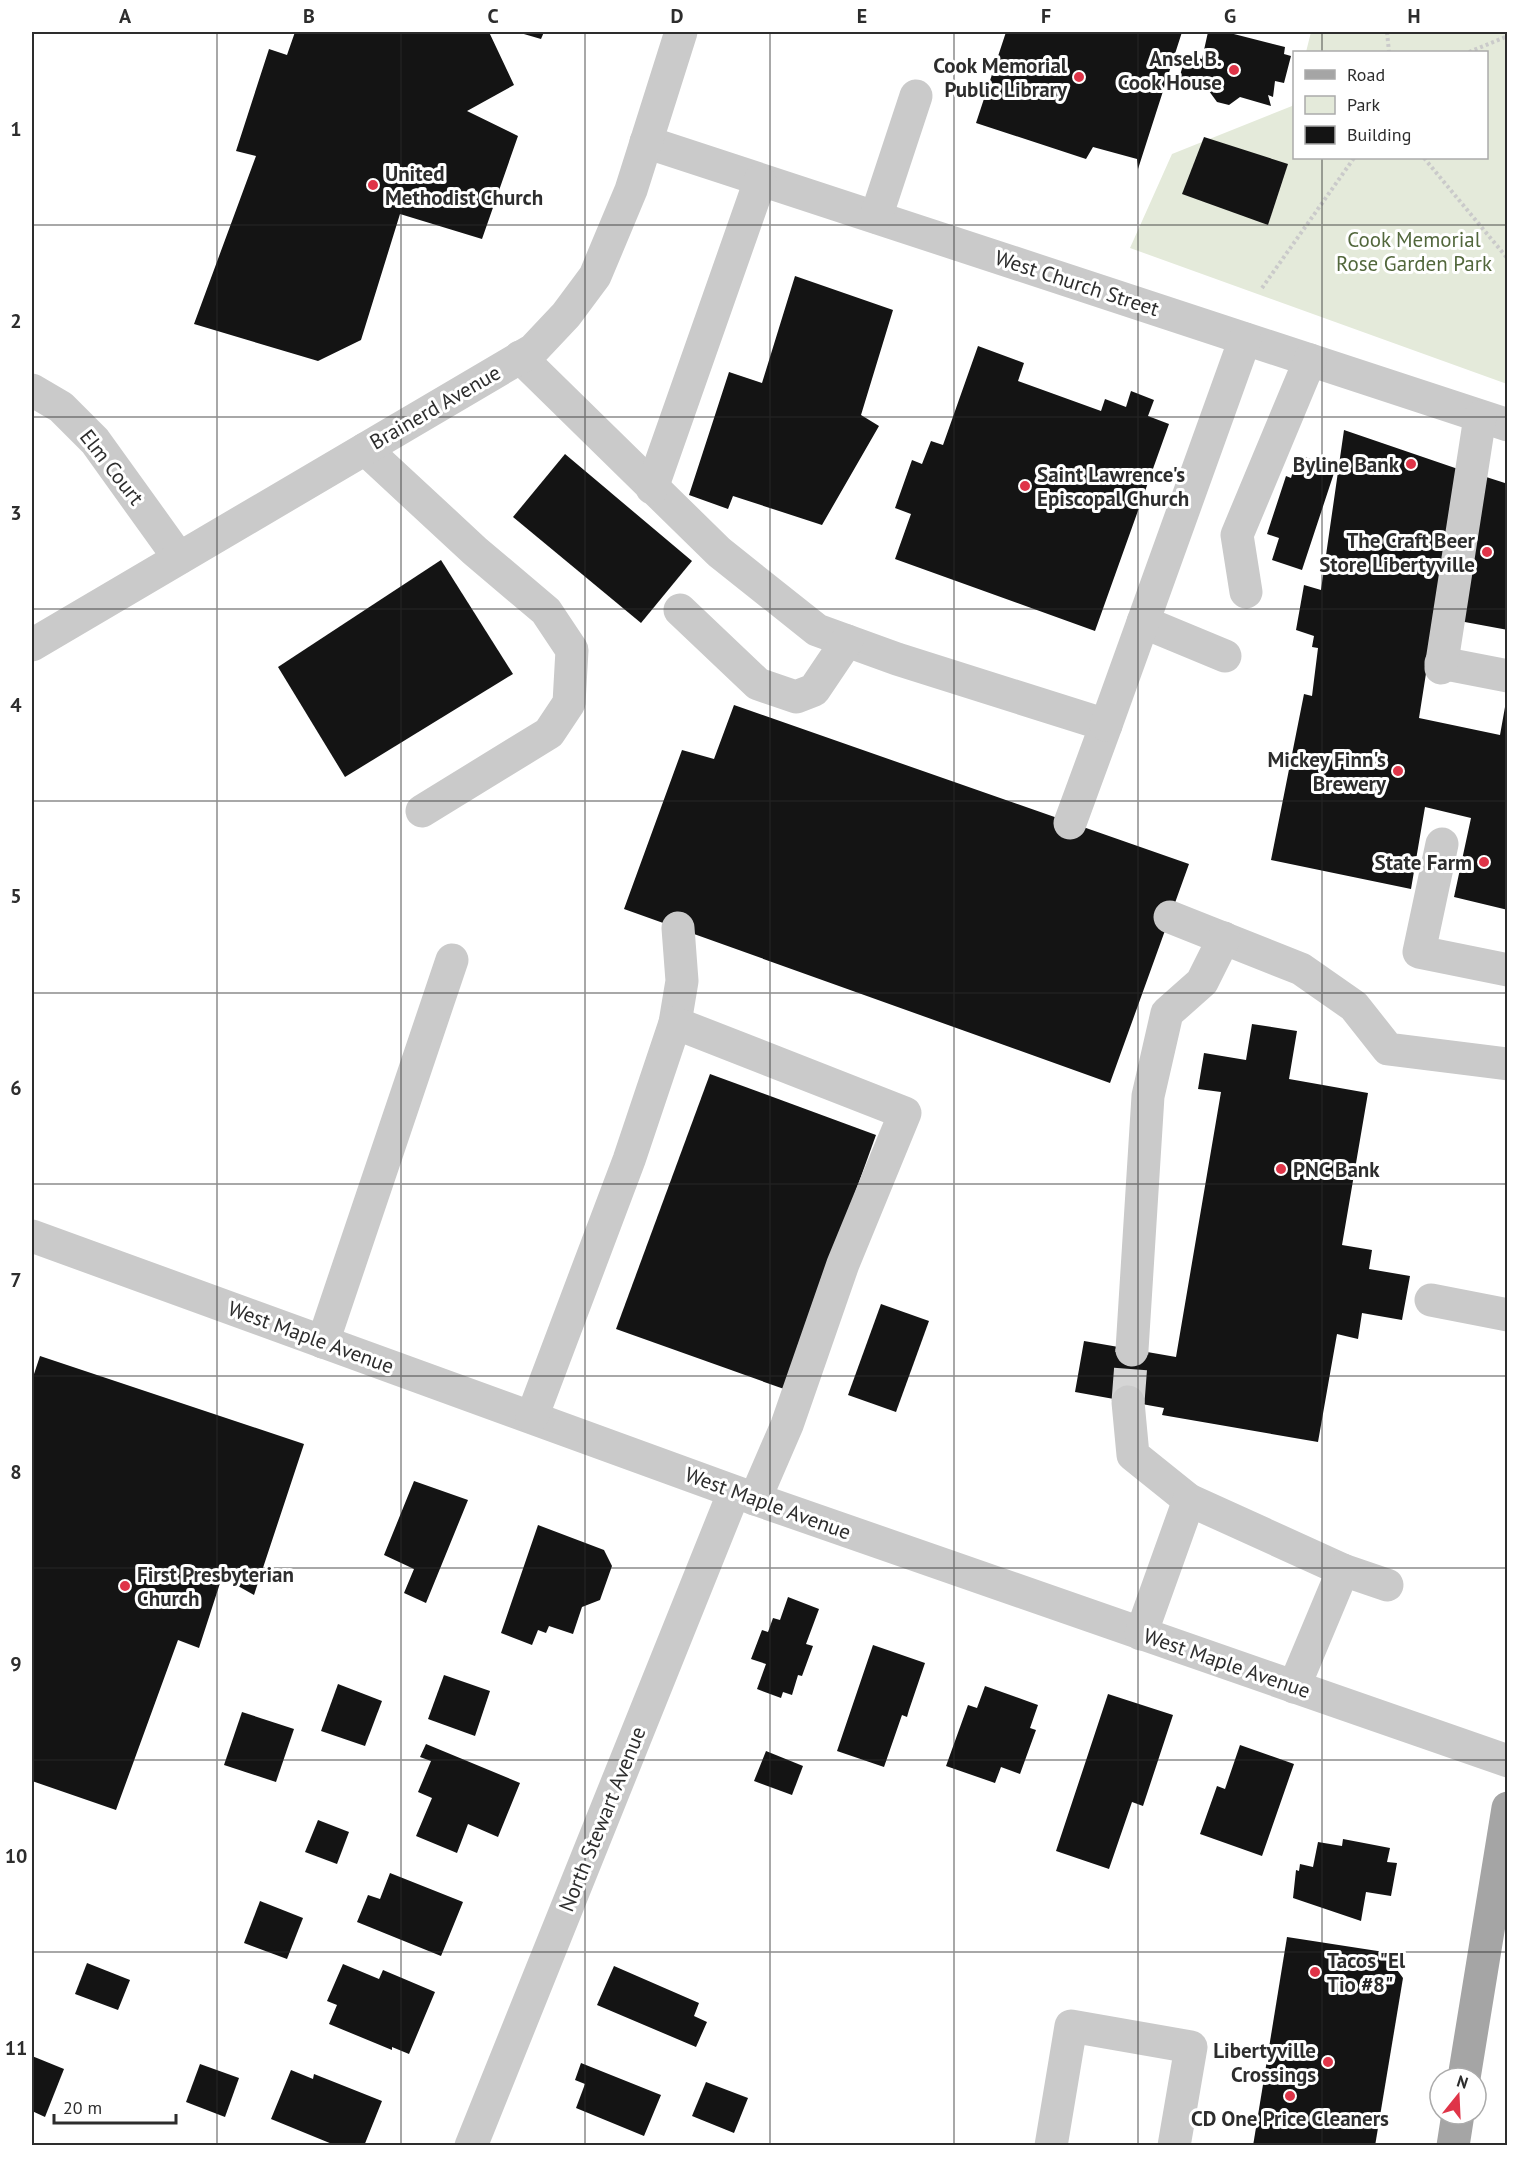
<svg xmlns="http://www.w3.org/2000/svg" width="1539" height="2177" font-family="'PT Sans',sans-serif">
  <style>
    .green { fill: #e4eada }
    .building { fill: #141414 }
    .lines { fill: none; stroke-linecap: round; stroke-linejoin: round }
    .minor-tunnel { stroke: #d5d5d5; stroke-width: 33; stroke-dasharray: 33 16; stroke-linecap: butt }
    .path { stroke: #cacaca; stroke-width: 4; stroke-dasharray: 3 3; stroke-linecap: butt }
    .minor { stroke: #cacaca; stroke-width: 33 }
    .major { stroke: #a5a5a5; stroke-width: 33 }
    .grid { fill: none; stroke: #2d2d2d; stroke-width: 1.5; stroke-opacity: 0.55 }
    .poi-dot { fill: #df3448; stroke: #fff; stroke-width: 2 }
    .labels { text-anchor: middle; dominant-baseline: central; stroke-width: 6; stroke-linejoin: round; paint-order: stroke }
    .poi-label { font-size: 21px; font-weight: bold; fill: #2d2d2d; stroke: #fff; text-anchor: end }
    .park-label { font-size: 21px; fill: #52673c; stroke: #fff }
    .street-label { font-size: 21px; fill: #2d2d2d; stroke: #fff }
    .neatline { fill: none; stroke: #2d2d2d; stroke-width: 2 }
    .grid-label { font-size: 20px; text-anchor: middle; font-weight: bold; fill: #2d2d2d }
  </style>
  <rect width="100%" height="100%" fill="#fff"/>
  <path class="green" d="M 1311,32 L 1507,32 L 1507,384 L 1130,248 L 1172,154 L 1292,106 L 1294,96 L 1294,158 L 1486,158 L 1486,52 L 1306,52 Z"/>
  <g class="building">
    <path d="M 295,32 L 489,32 L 514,85 L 467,111 L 518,136 L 482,239 L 400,214 L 361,340 L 318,361 L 194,324 L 256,156 L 236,151 L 269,49 L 287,55 Z"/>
    <path d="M 517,32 L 544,32 L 541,39 Z"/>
    <path d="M 1006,32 L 1182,32 L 1138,169 L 1137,159 L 1093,147 L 1086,159 L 976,123 Z"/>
    <path d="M 1208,32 L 1226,32 L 1285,47 L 1284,54 L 1291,56 L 1284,83 L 1275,81 L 1273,97 L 1268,95 L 1271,106 L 1240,97 L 1229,105 L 1217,102 L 1209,91 L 1178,82 L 1186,55 L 1202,59 Z"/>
    <path d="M 1204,137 L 1288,164 L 1268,225 L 1182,194 Z"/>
    <path d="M 795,276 L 893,310 L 861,415 L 879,426 L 822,525 L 733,496 L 728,509 L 689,495 L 729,372 L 762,383 Z"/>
    <path d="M 978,346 L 1024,363 L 1018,381 L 1101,411 L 1105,399 L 1126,407 L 1131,391 L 1154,400 L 1148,416 L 1169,424 L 1095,631 L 895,559 L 911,514 L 895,508 L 912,460 L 922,464 L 931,441 L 943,445 Z"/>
    <path d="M 1344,430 L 1458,469 L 1419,718 L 1500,735 L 1505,707 L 1508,708 L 1508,910 L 1454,897 L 1471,818 L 1425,807 L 1411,889 L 1271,860 L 1304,694 L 1312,696 L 1318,648 L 1312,647 L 1314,636 L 1296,630 L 1304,585 L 1321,590 Z"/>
    <path d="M 565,454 L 692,561 L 641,623 L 513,517 Z"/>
    <path d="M 1298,455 L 1336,467 L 1302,570 L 1272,560 L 1279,538 L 1267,534 L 1286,476 L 1291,478 Z"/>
    <path d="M 1480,475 L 1508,484 L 1508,630 L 1454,620 Z"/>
    <path d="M 441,560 L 513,674 L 345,777 L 278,667 Z"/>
    <path d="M 734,705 L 1189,864 L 1110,1083 L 624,909 L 682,750 L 714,759 Z"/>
    <path d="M 1252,1024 L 1297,1031 L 1289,1079 L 1368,1093 L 1342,1245 L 1372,1250 L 1369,1269 L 1410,1276 L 1402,1320 L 1362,1313 L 1358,1339 L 1337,1334 L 1318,1442 L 1162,1415 L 1164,1408 L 1075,1392 L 1084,1341 L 1176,1357 L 1221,1092 L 1198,1089 L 1204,1053 L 1246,1060 Z"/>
    <path d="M 710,1074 L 876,1135 L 784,1389 L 616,1329 Z"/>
    <path d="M 881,1304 L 929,1321 L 896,1412 L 848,1395 Z"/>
    <path d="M 40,1356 L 304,1444 L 254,1595 L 222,1577 L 199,1648 L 178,1640 L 116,1810 L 32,1781 L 32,1380 Z"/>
    <path d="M 414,1481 L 468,1500 L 426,1603 L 404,1593 L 414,1569 L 384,1555 Z"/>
    <path d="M 538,1525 L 604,1550 L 612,1566 L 600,1600 L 582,1607 L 573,1634 L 549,1626 L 546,1633 L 538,1630 L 532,1645 L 501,1633 Z"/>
    <path d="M 788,1597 L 819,1609 L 806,1644 L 813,1646 L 802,1676 L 798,1675 L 792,1695 L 783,1692 L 781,1698 L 757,1689 L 766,1664 L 751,1659 L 762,1630 L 768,1632 L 773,1618 L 780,1620 Z"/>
    <path d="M 873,1645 L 925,1663 L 909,1710 L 907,1717 L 902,1715 L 884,1767 L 837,1751 Z"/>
    <path d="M 444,1675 L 490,1691 L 475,1736 L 428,1719 Z"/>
    <path d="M 338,1684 L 382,1701 L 365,1746 L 321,1731 Z"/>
    <path d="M 985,1686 L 1038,1705 L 1030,1728 L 1036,1730 L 1020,1774 L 1001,1767 L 995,1783 L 946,1766 L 968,1705 L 977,1708 Z"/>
    <path d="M 1108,1694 L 1173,1715 L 1143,1806 L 1132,1802 L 1109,1869 L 1056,1851 Z"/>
    <path d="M 242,1712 L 294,1729 L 276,1782 L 224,1765 Z"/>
    <path d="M 426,1744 L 520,1783 L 498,1837 L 468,1824 L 457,1853 L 416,1836 L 432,1798 L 418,1792 L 431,1761 L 420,1757 Z"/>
    <path d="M 1240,1745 L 1294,1764 L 1262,1856 L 1200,1834 L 1217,1786 L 1225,1789 Z"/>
    <path d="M 766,1751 L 803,1766 L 792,1795 L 754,1781 Z"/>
    <path d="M 318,1820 L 349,1832 L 337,1864 L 305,1852 Z"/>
    <path d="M 1343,1839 L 1390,1848 L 1387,1862 L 1397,1863 L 1391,1896 L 1366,1892 L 1361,1921 L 1293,1898 L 1296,1870 L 1299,1871 L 1300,1864 L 1313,1867 L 1318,1842 L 1342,1846 Z"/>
    <path d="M 390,1873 L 463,1902 L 441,1956 L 357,1922 L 368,1895 L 380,1899 Z"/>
    <path d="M 260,1901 L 303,1918 L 287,1959 L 244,1943 Z"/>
    <path d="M 1287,1937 L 1384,1952 L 1403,1978 L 1375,2146 L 1253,2146 Z"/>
    <path d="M 87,1963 L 130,1980 L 118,2010 L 75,1994 Z"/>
    <path d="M 343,1964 L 379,1979 L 383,1970 L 435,1992 L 409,2054 L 392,2047 L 392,2050 L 329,2024 L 337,2005 L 327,2001 Z"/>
    <path d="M 614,1966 L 699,2003 L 694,2016 L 707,2022 L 696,2047 L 597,2005 Z"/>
    <path d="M 32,2056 L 64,2069 L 45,2117 L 32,2111 Z"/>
    <path d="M 581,2063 L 661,2095 L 644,2136 L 576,2108 L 585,2084 L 575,2080 Z"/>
    <path d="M 200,2064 L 239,2078 L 225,2117 L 186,2102 Z"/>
    <path d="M 291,2070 L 313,2079 L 314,2074 L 382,2101 L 364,2146 L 337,2146 L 271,2119 Z"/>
    <path d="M 706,2082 L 748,2098 L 734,2133 L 692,2116 Z"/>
  </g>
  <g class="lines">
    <path class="minor-tunnel" d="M 1128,1402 L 1132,1350"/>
    <g class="path">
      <path d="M 1387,32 L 1389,52"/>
      <path d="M 1469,52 L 1508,36"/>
      <path d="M 1424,158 L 1508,259"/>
      <path d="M 1262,288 L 1354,158"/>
    </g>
    <g class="minor">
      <path d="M 646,142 L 1508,425"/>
      <path d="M 876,217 L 916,96"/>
      <path d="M 520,357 L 719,552 L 817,630 L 897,659 L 1106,725 L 1070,823"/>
      <path d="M 32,390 L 61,407 L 95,441 L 179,558"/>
      <path d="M 365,449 L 475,551 L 546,611 L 572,650 L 569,703 L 549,733 L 422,811"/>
      <path d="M 652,488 L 760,181"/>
      <path d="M 1246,592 L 1237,535 L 1310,360"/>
      <path d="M 680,610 L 758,684 L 796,697 L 814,690 L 847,641"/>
      <path d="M 1143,622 L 1225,656"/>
      <path d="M 32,645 L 533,350 L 566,315 L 595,276 L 631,190 L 681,32"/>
      <path d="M 1441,663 L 1508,676"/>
      <path d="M 1441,668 L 1480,417"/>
      <path d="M 1106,725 L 1245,339"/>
      <path d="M 1442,844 L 1419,952 L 1508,970"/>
      <path d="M 1170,917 L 1301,969 L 1354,1006 L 1388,1049 L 1508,1064"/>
      <path d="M 675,1023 L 682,981 L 678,928"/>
      <path d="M 32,1236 L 755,1499 L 1508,1761"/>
      <path d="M 1431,1300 L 1508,1315"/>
      <path d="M 323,1342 L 452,960"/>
      <path d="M 1132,1350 L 1148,1096 L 1167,1013 L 1202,982 L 1224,938"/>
      <path d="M 1128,1402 L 1133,1455 L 1189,1500"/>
      <path d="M 532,1417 L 629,1160 L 675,1023 L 905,1113 L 843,1264 L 787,1425 L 755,1499"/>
      <path d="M 1141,1634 L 1189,1500 L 1343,1570"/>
      <path d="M 1294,1687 L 1343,1570 L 1387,1585"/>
      <path d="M 471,2146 L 734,1492"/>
      <path d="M 1051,2146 L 1071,2026 L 1191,2047 L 1174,2146"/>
    </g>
    <g class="major">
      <path d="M 1464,2078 L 1508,1808"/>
      <path d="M 1453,2146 L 1458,2114"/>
    </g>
  </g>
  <path class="grid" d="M 217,32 L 217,2146M 401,32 L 401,2146M 585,32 L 585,2146M 770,32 L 770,2146M 954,32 L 954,2146M 1138,32 L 1138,2146M 1322,32 L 1322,52M 1322,158 L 1322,2146M 32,225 L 1508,225M 32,417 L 1508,417M 32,609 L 1508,609M 32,801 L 1508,801M 32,993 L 1508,993M 32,1184 L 1508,1184M 32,1376 L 1508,1376M 32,1568 L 1508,1568M 32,1760 L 1508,1760M 32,1952 L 1508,1952"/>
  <g class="poi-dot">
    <circle cx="1234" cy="70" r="6"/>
    <circle cx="1079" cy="77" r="6"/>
    <circle cx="373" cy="185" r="6"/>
    <circle cx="1411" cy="464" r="6"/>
    <circle cx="1025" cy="486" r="6"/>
    <circle cx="1487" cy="552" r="6"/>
    <circle cx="1398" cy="771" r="6"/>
    <circle cx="1484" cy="862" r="6"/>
    <circle cx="1281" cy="1169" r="6"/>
    <circle cx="125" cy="1586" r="6"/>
    <circle cx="1315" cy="1972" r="6"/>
    <circle cx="1328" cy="2062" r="6"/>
    <circle cx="1290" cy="2096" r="6"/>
  </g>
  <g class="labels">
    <g class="poi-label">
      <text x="1222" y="58">Ansel B.<tspan x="1222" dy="24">Cook House</tspan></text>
      <text x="1067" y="65">Cook Memorial<tspan x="1067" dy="24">Public Library</tspan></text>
      <text x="385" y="173" text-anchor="start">United<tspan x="385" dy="24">Methodist Church</tspan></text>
      <text x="1399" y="464">Byline Bank</text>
      <text x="1037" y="474" text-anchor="start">Saint Lawrence's<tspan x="1037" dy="24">Episcopal Church</tspan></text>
      <text x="1475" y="540">The Craft Beer<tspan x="1475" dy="24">Store Libertyville</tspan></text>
      <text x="1386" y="759">Mickey Finn's<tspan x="1386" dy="24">Brewery</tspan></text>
      <text x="1472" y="862">State Farm</text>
      <text x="1293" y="1169" text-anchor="start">PNC Bank</text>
      <text x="137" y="1574" text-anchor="start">First Presbyterian<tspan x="137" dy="24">Church</tspan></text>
      <text x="1327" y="1960" text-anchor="start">Tacos "El<tspan x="1327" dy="24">Tio #8"</tspan></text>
      <text x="1316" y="2050">Libertyville<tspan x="1316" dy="24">Crossings</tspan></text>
      <text x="1290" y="2118" text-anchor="middle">CD One Price Cleaners</text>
    </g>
    <g class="park-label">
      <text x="1414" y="239">Cook Memorial<tspan x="1414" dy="24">Rose Garden Park</tspan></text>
    </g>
    <g class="street-label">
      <text transform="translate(1077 283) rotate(18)">West Church Street</text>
      <text transform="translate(435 407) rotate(-30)">Brainerd Avenue</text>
      <text transform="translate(112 467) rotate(52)">Elm Court</text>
      <text transform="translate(311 1337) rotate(20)">West Maple Avenue</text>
      <text transform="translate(768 1503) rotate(20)">West Maple Avenue</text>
      <text transform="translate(1227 1663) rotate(19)">West Maple Avenue</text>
      <text transform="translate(602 1819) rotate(-68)">North Stewart Avenue</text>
    </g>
  </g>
  <rect width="1539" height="2177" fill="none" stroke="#ffffff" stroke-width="66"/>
  <rect x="1293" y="51" width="195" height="108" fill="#ffffff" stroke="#ababab" stroke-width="1.5"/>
  <rect x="1305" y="70" width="30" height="9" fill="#a5a5a5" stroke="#ababab" stroke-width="1.5"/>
  <text x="1347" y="81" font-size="18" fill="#2d2d2d">Road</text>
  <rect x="1305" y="96" width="30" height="18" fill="#e4eada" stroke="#ababab" stroke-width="1.5"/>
  <text x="1347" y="111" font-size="18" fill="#2d2d2d">Park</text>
  <rect x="1305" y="126" width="30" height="18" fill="#141414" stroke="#ababab" stroke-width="1.5"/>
  <text x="1347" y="141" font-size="18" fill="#2d2d2d">Building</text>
  <g transform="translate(1458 2096) rotate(18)"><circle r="28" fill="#ffffff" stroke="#ababab" stroke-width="1.5"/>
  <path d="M0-4.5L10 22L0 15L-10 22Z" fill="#df3448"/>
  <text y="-9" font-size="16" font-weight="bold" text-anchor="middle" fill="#2d2d2d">N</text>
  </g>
  <path d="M54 2114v9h122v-9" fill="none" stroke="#2d2d2d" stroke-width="3"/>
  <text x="63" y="2114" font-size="18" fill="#2d2d2d" stroke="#ffffff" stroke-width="4.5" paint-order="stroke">20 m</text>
  <rect x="33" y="33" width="1473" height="2111" class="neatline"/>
  <g class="grid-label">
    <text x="125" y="23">A</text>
    <text x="309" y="23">B</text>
    <text x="493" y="23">C</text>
    <text x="677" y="23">D</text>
    <text x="862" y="23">E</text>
    <text x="1046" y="23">F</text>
    <text x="1230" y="23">G</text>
    <text x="1414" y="23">H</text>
    <text x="16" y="136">1</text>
    <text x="16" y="328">2</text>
    <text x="16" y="520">3</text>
    <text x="16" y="712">4</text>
    <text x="16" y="903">5</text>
    <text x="16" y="1095">6</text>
    <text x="16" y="1287">7</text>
    <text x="16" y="1479">8</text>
    <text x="16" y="1671">9</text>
    <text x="16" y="1863">10</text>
    <text x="16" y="2055">11</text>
  </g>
</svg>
